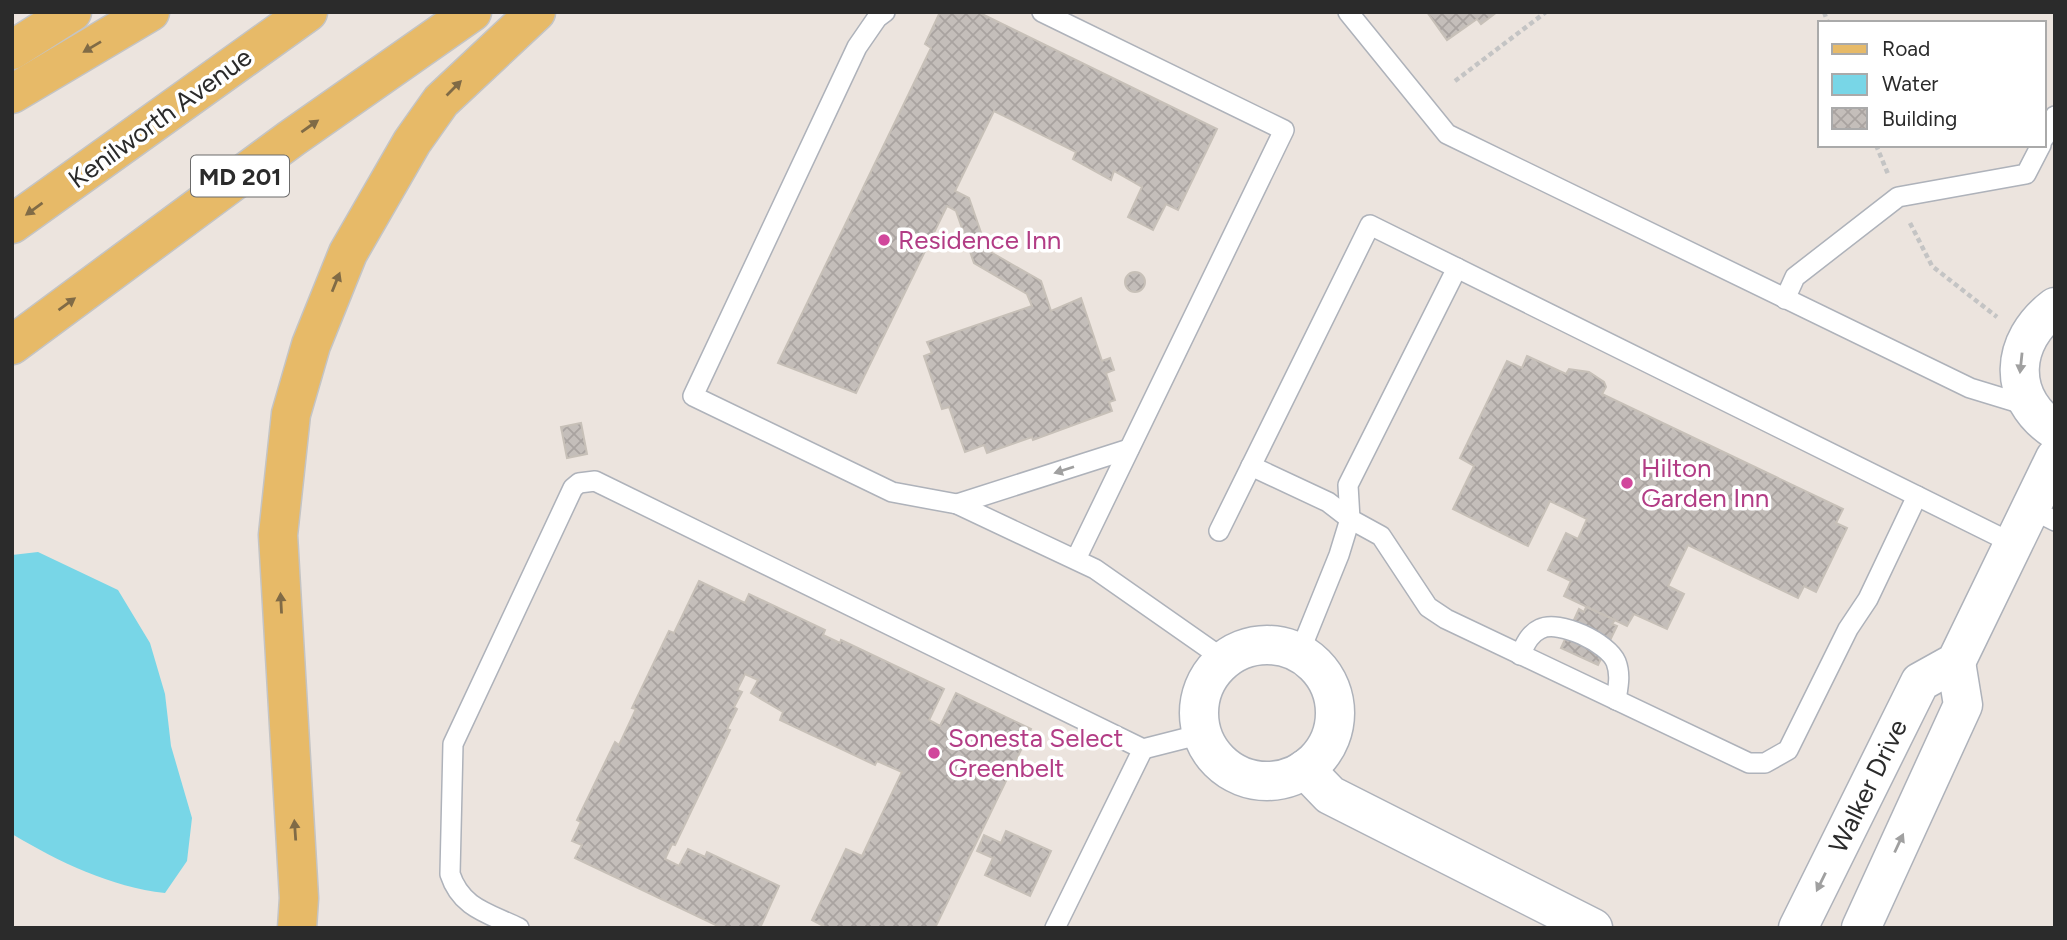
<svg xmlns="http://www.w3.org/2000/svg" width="2067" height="940" font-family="Figtree,sans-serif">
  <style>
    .water { fill: #78d6e7 }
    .building { fill: url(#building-cross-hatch); stroke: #c7c0b8; stroke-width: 2 }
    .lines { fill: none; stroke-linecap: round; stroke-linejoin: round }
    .service-casing { stroke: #aeb2ba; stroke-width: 22 }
    .minor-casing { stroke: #aeb2ba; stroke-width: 41 }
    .primary-casing { stroke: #c4c4c4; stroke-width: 41 }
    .path { stroke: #c4c4c4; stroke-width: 4.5; stroke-dasharray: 5 3.5; stroke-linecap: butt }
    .service { stroke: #fff; stroke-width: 19 }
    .minor { stroke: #fff; stroke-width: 38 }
    .primary { stroke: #e7ba68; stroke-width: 38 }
    .oneway { fill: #806b46 }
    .oneway2 { fill: #a0a0a0 }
    .hotel-dot { fill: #d1479c; stroke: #fff; stroke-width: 2.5 }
    .labels { text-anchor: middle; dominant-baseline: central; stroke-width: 7; stroke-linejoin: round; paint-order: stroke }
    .shield { fill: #fff; stroke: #6b6b6b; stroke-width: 2 }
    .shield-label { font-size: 24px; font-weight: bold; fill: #2b2b2b }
    .street-label { font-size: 26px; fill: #2b2b2b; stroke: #fff }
    .hotel-label { font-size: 26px; fill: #b23c85; stroke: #fff; text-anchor: start }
  </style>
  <defs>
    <pattern id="building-cross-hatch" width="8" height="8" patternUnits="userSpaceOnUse" patternTransform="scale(1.75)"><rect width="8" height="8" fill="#c4beba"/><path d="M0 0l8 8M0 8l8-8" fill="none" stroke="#a9a3a0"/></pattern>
  </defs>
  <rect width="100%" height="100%" fill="#ece4de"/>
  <path class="water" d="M 38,552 L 118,590 L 150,643 L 165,694 L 171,746 L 192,818 L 187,861 L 165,893 C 111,887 59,862 12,834 L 12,555 Z"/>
  <g class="building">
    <path d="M 940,12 L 978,12 L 1217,129 L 1178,210 L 1166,204 L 1153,230 L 1128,217 L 1142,187 L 1114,171 L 1111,180 L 1073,159 L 1076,152 L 994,111 L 955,191 L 969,198 L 987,250 L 1041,281 L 1051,311 L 1081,298 L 1102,361 L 1110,358 L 1114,370 L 1106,373 L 1115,400 L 1109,402 L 1112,411 L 1033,440 L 1032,437 L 987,453 L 984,445 L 965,452 L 949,407 L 942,409 L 924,356 L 932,353 L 927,342 L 1032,306 L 1027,294 L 974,263 L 956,211 L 947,206 L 856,393 L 778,363 L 931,48 L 925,44 Z"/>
    <path d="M 1427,12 L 1497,12 L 1481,24 L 1477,19 L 1447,40 Z"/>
    <circle cx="1135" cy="282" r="10"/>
    <path d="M 1527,356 L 1566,374 L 1569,369 L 1589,372 L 1604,382 L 1606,387 L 1602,394 L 1843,509 L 1836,523 L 1847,528 L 1816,592 L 1804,586 L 1798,598 L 1688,545 L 1668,586 L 1684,594 L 1667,629 L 1634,614 L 1627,626 L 1564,596 L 1571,581 L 1548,570 L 1566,533 L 1578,539 L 1587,519 L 1550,501 L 1528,546 L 1453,509 L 1474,466 L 1460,458 L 1507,361 L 1522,368 Z"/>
    <path d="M 581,423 L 587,454 L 567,458 L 561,427 Z"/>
    <path d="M 699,581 L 745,603 L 749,594 L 825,630 L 823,635 L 840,643 L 841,640 L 944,689 L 929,720 L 940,726 L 956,693 L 1031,729 L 935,928 L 827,928 L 812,920 L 846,849 L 862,856 L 902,772 L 877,761 L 875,765 L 780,720 L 783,712 L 751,693 L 758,680 L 745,674 L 737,690 L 742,692 L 734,707 L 737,709 L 727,729 L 730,730 L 675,845 L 672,844 L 665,859 L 679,866 L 688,849 L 705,857 L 707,852 L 779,886 L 760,928 L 722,928 L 575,858 L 582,845 L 572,841 L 581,822 L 577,820 L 615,742 L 619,745 L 636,709 L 632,708 L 669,631 L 674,633 Z"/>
    <path d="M 1586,607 L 1615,620 L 1612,624 L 1617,626 L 1598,665 L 1561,648 L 1579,609 L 1584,612 Z"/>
    <path d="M 1006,831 L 1051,851 L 1030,896 L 985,875 L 993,858 L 977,851 L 984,835 L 1001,843 Z"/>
  </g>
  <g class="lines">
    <g class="service-casing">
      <g id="service">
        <path d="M 885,12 L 877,18 L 857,47 L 693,396 L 892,492 L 957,504 L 1095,569 L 1225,660"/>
        <path d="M 1042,12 L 1284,130 L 1076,559"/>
        <path d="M 1348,12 L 1447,134 L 1970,388 L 2029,406"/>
        <path d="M 2044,138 L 2055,116"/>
        <path d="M 1785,299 L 1795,277 L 1898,197 L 2026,174 L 2041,145"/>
        <path d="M 1251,466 L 1328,502 L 1350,519 L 1381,536 L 1428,607 L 1446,619 L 1749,763 L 1765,763 L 1788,750 L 1848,629 L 1868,599 L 1917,496"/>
        <path d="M 957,504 L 1129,449"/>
        <path d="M 2031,509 L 2055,521"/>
        <path d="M 1219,531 L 1370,225 L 2014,544"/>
        <path d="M 1299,654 L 1339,555 L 1350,519 L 1348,485 L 1457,268"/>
        <path d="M 1520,655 C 1525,645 1529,634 1540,629 C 1559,619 1608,643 1616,662 C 1621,675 1618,687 1616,700"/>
        <path d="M 519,928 C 488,913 461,908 450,874 L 453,744 L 573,488 L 579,483 L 595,481 L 1143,749 L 1202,734"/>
        <path d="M 1055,928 L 1143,749"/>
      </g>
    </g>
    <g class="minor-casing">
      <g id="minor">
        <path d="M 2055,307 C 2010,341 2006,397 2055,430"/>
        <circle cx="1267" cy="713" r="68"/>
        <path d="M 1305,769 L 1330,795 L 1593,928"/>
        <path d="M 1798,928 L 1920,682 L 1956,662 L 2055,458"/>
        <path d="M 1861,928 L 1963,705 L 1956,662"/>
      </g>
    </g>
    <g class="primary-casing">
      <g id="primary">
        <path d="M 12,50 L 72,12"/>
        <path d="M 12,94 L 150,12"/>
        <path d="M 12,224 L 308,12"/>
        <path d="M 12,345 L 292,138 L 472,12"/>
        <path d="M 297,928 L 299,898 L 278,535 L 291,414 L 311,345 L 348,253 L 412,142 L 441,101 L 536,12"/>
      </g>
    </g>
    <g class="path">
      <path d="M 1824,12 L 1828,23"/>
      <path d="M 1455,81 L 1546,12"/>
      <path d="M 1876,145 L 1888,174"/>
      <path d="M 1910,223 L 1932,266 L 1997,317"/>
    </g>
    <use href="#service" class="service"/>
    <use href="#minor" class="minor"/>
    <use href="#primary" class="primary"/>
  </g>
  <defs><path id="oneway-solid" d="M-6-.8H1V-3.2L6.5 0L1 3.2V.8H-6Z" transform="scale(1.75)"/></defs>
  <g class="oneway">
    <use href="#oneway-solid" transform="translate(92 47) rotate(149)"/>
    <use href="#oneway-solid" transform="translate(454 88) rotate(-45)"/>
    <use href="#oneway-solid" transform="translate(310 126) rotate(-35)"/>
    <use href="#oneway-solid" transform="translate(34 209) rotate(144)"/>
    <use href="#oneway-solid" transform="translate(336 282) rotate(-68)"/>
    <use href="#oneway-solid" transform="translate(67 304) rotate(-36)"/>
    <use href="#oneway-solid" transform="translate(281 603) rotate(-93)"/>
    <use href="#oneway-solid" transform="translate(295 830) rotate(-94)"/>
  </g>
  <g class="oneway2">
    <use href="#oneway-solid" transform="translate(2021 363) rotate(96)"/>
    <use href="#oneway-solid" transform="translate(1064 470) rotate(162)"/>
    <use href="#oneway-solid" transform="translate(1899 843) rotate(-65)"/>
    <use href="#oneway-solid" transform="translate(1821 882) rotate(116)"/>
  </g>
  <g class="hotel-dot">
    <circle cx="884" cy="240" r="7"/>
    <circle cx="1627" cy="483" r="7"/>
    <circle cx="934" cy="753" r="7"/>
  </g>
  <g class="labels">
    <rect class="shield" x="191" y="155.5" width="98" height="41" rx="5"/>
    <g class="shield-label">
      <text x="240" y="176">MD 201</text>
    </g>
    <g class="street-label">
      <text transform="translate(160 118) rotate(-36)">Kenilworth Avenue</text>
      <text transform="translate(1868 786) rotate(-64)">Walker Drive</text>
    </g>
    <g class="hotel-label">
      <text x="898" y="240">Residence Inn</text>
      <text x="1641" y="468">Hilton<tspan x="1641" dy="30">Garden Inn</tspan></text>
      <text x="948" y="738">Sonesta Select<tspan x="948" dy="30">Greenbelt</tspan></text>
    </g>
  </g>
  <rect width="2067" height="940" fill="none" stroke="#2b2b2b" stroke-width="28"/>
  <rect x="1818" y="21" width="228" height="126" fill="#ffffff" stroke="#aaaaaa" stroke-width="2"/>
  <rect x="1832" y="44" width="35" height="10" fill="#e7ba68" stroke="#aaaaaa" stroke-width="2"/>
  <text x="1882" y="56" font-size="21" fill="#2b2b2b">Road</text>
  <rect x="1832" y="74" width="35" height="21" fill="#78d6e7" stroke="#aaaaaa" stroke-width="2"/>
  <text x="1882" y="91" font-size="21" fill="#2b2b2b">Water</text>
  <rect x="1832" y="108" width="35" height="21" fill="url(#building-cross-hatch)" stroke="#aaaaaa" stroke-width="2"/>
  <text x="1882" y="126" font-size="21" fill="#2b2b2b">Building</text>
</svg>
